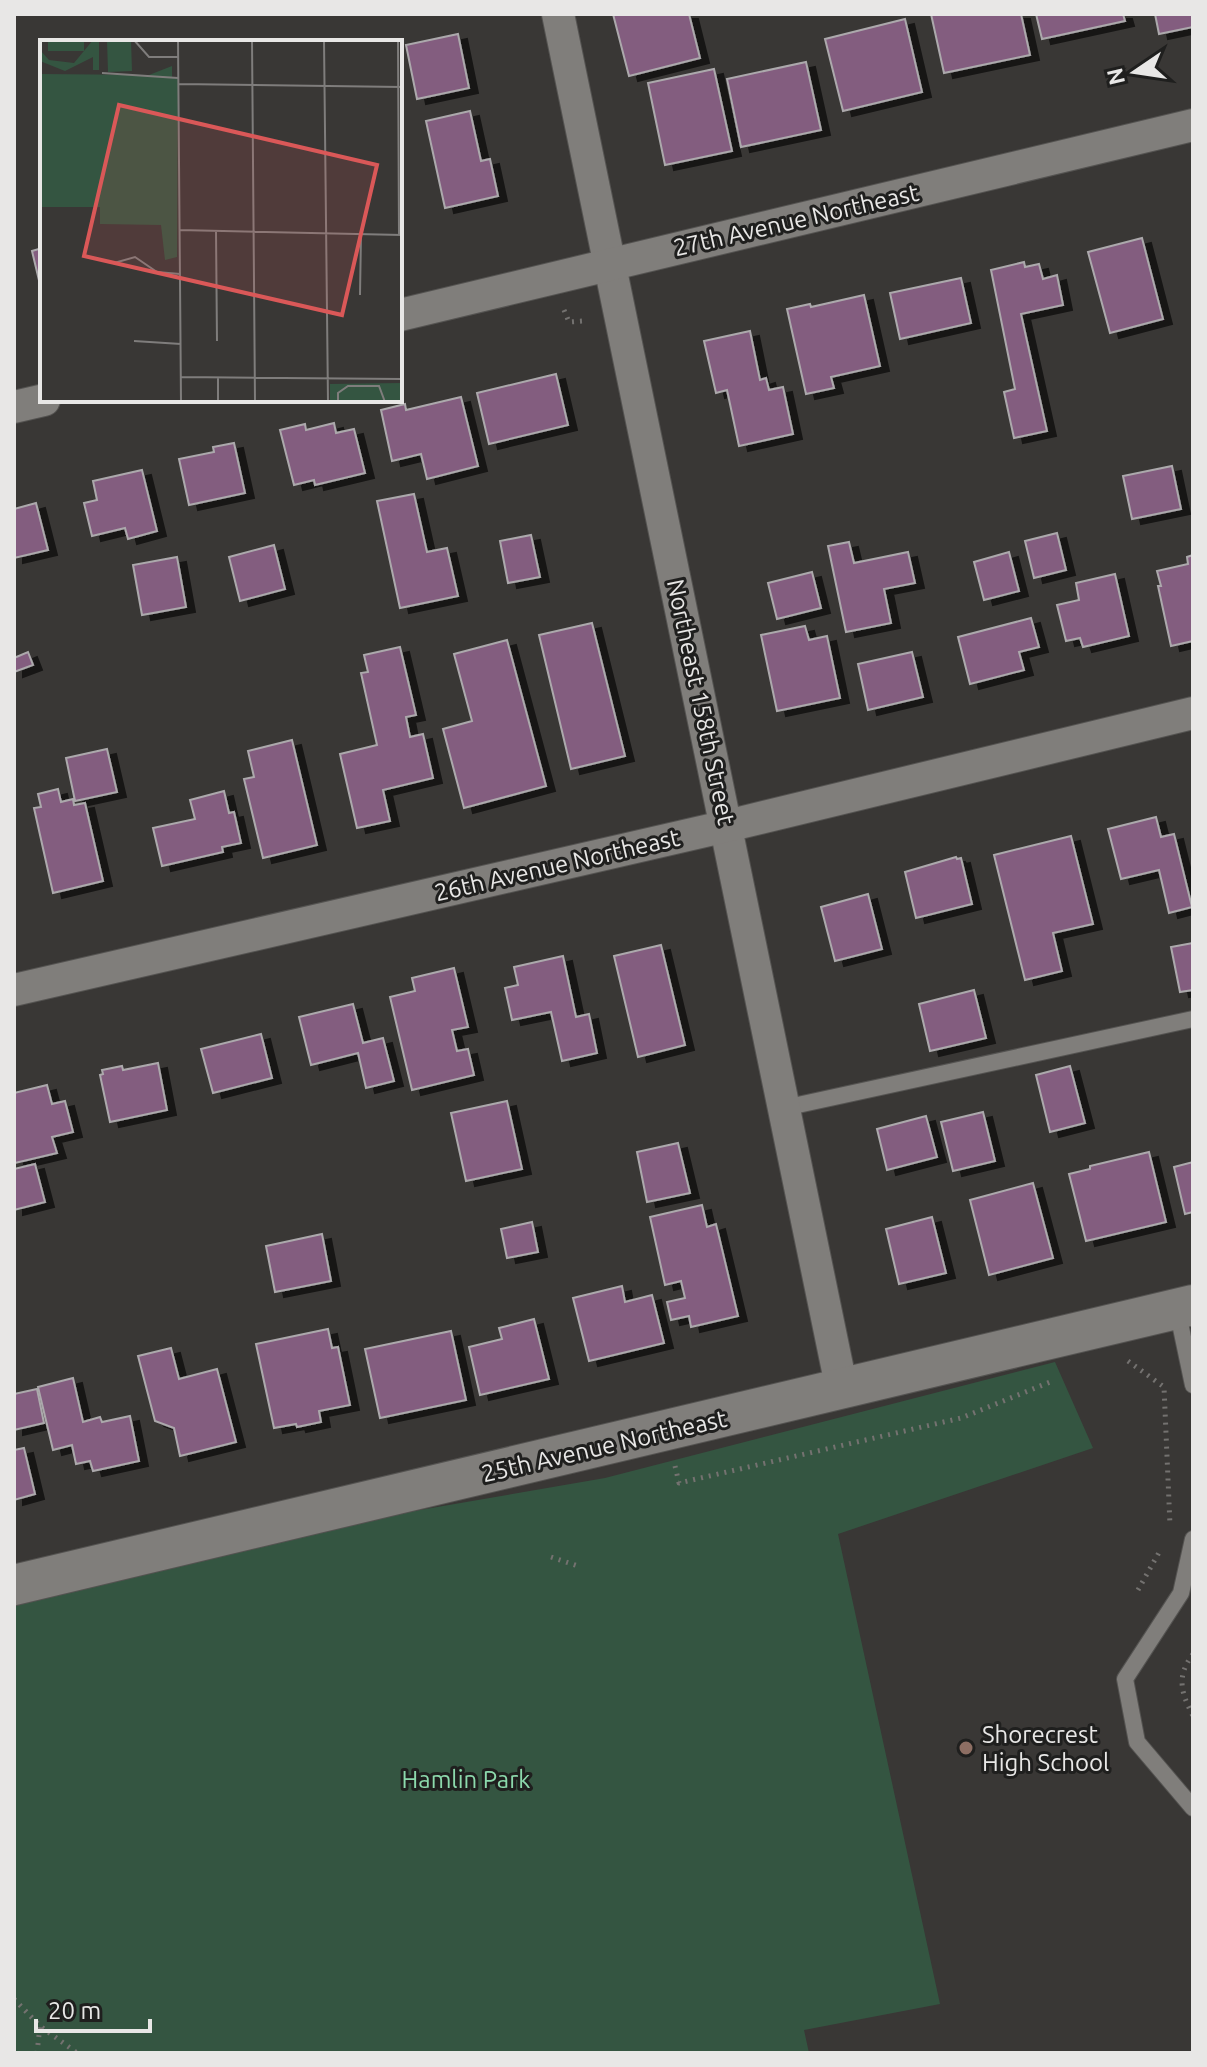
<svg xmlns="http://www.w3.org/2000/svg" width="1207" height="2067" font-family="Ubuntu,sans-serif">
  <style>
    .green { fill: #345541 }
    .building { fill: #835d7f; stroke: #aca9ac; stroke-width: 2; filter: url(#shadow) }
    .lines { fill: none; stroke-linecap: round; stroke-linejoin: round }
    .service-casing { stroke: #545351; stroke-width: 18 }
    .minor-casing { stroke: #545351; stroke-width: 34 }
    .tertiary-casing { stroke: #545351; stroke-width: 42 }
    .path { stroke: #747270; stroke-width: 5; stroke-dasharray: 2 6; stroke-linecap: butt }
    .service { stroke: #807e7b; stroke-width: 16 }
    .minor { stroke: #807e7b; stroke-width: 32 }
    .tertiary { stroke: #807e7b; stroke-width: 40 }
    .education-dot { fill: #8d6e63; stroke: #1f1f1e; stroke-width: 3 }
    .labels { text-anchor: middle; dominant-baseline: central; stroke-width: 6; stroke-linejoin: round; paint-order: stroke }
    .street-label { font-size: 24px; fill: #e8e7e6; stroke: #1f1f1e }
    .poi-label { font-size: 24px; fill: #e8e7e6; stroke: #1f1f1e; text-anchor: start }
    .park-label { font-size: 24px; fill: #8cd9ac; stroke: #1f1f1e }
    .inset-road { fill: none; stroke: #7f7d7c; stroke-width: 2 }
    .view { fill: #da5858; fill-opacity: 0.15; stroke: #da5858; stroke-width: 4 }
    .inset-edge { fill: none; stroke: #e8e7e6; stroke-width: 4 }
  </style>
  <defs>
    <filter id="shadow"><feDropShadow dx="9" dy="5" stdDeviation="0" flood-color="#0009"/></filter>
  </defs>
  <rect width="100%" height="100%" fill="#393735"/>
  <path class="green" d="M 1055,1362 L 1093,1448 L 838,1534 L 940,2004 L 804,2030 L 809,2053 L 14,2053 L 14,1585 L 95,1566 L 605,1478 Z"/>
  <g class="building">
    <path d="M 613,14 L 689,14 L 700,58 L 629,76 Z"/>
    <path d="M 931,14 L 1021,14 L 1030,55 L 944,73 Z"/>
    <path d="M 1036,14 L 1123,14 L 1125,21 L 1042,39 Z"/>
    <path d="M 1155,14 L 1193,14 L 1193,27 L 1159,34 Z"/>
    <path d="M 905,19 L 922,92 L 843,111 L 825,39 Z"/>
    <path d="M 458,34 L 469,88 L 417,99 L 406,45 Z"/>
    <path d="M 806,62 L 821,130 L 741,147 L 727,79 Z"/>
    <path d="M 714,69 L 732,151 L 665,165 L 648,83 Z"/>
    <path d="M 470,111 L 481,161 L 490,159 L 498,196 L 445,208 L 426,121 Z"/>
    <path d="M 1142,238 L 1163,319 L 1110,333 L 1088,252 Z"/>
    <path d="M 42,248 L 42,293 L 32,251 Z"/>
    <path d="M 1024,262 L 1025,267 L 1039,264 L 1043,279 L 1057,275 L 1063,305 L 1021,314 L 1047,431 L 1014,438 L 1004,392 L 1015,389 L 991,270 Z"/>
    <path d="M 961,278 L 971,323 L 900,339 L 890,293 Z"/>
    <path d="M 864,295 L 880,366 L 831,377 L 834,388 L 806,394 L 787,309 L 810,304 L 811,307 Z"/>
    <path d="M 750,331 L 760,380 L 766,378 L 769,390 L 783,387 L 793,434 L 739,446 L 727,390 L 716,393 L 704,341 Z"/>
    <path d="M 556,374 L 568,425 L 489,444 L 477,393 Z"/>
    <path d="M 461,397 L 478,466 L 427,479 L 421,454 L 392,461 L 381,410 L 405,404 L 406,410 Z"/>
    <path d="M 334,423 L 336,433 L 354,429 L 365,473 L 315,485 L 314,480 L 294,485 L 280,430 L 305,424 L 306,430 Z"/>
    <path d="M 234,443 L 245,493 L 189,505 L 179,459 L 214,452 L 213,447 Z"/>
    <path d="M 1172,466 L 1181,509 L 1132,519 L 1123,476 Z"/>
    <path d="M 142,470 L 157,531 L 128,539 L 125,528 L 92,536 L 84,503 L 97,500 L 93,481 Z"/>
    <path d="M 414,494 L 427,552 L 447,548 L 458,596 L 400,608 L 377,501 Z"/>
    <path d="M 36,503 L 48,550 L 14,558 L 14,509 Z"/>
    <path d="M 1057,533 L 1066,570 L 1034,578 L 1025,541 Z"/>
    <path d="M 531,535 L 540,577 L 508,583 L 500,541 Z"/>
    <path d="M 849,542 L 854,563 L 908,552 L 915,583 L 884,589 L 891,623 L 846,632 L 828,546 Z"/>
    <path d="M 274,545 L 285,589 L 240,601 L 229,557 Z"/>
    <path d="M 1009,552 L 1019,591 L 984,600 L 974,562 Z"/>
    <path d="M 1193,555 L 1193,641 L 1171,646 L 1158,586 L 1161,586 L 1157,571 L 1188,564 L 1187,557 Z"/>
    <path d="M 177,557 L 186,607 L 142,615 L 133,565 Z"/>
    <path d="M 812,572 L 821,608 L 777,619 L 768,583 Z"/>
    <path d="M 1115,574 L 1129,636 L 1083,647 L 1080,638 L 1066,641 L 1057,605 L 1079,600 L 1076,583 Z"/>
    <path d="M 1031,618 L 1039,647 L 1019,652 L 1024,670 L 970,684 L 958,637 Z"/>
    <path d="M 592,623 L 625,756 L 571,769 L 539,635 Z"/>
    <path d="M 805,626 L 809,640 L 827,636 L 840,698 L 777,711 L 761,635 Z"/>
    <path d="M 507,640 L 546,786 L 464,808 L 443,729 L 472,721 L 454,654 Z"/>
    <path d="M 400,647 L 416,715 L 406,717 L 410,737 L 423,734 L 433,778 L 383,790 L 390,821 L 357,828 L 340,754 L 377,745 L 361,673 L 368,672 L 364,655 Z"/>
    <path d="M 28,652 L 33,665 L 14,672 L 14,658 Z"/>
    <path d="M 912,652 L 923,697 L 868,710 L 858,664 Z"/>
    <path d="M 292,740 L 317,845 L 263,858 L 244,779 L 254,777 L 248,751 Z"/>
    <path d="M 107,749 L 117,792 L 75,801 L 66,758 Z"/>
    <path d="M 58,789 L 61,802 L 73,799 L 74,805 L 85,803 L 103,881 L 53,893 L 34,808 L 41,807 L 38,794 Z"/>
    <path d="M 224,791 L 229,813 L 234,812 L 241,843 L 222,847 L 223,852 L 162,866 L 153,828 L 195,819 L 190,800 Z"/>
    <path d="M 1156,817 L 1161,837 L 1174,834 L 1192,907 L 1169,913 L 1159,870 L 1121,879 L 1108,829 Z"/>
    <path d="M 1071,836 L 1093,924 L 1053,933 L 1062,971 L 1025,980 L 994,855 Z"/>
    <path d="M 956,857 L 957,859 L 961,858 L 972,904 L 916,918 L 905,872 Z"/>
    <path d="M 868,894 L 882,949 L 835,961 L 821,907 Z"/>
    <path d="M 1193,943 L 1193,990 L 1180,992 L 1171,947 Z"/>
    <path d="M 661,945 L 685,1045 L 638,1057 L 614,956 Z"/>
    <path d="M 563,956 L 576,1017 L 589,1014 L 597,1053 L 562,1061 L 551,1012 L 512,1020 L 505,988 L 518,985 L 514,967 Z"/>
    <path d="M 454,968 L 468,1027 L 452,1030 L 457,1051 L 468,1049 L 474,1075 L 412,1090 L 390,997 L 415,991 L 412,978 Z"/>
    <path d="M 974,990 L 986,1038 L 930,1051 L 919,1004 Z"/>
    <path d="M 353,1004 L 363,1043 L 383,1038 L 394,1081 L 366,1088 L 358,1053 L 311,1065 L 299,1017 Z"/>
    <path d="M 261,1034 L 272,1078 L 213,1093 L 201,1049 Z"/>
    <path d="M 158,1063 L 167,1110 L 110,1122 L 100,1075 L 103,1074 L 102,1070 L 122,1066 L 123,1070 Z"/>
    <path d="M 1070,1066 L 1085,1123 L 1050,1132 L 1036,1075 Z"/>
    <path d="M 47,1085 L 52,1104 L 65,1101 L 73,1132 L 52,1137 L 57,1153 L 15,1163 L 14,1093 Z"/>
    <path d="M 507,1101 L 522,1169 L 466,1181 L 451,1113 Z"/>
    <path d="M 983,1112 L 995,1161 L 953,1171 L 941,1122 Z"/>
    <path d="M 926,1116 L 937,1157 L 887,1170 L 877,1129 Z"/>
    <path d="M 678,1143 L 690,1193 L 647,1202 L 637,1152 Z"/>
    <path d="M 1149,1152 L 1166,1222 L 1086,1241 L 1069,1174 L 1090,1169 L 1090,1166 Z"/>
    <path d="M 1193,1162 L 1193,1212 L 1185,1214 L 1174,1167 Z"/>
    <path d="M 35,1164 L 45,1202 L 14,1210 L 14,1169 Z"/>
    <path d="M 1033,1183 L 1053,1258 L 989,1275 L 970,1200 Z"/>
    <path d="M 702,1205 L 707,1227 L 716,1224 L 738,1316 L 691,1327 L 689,1316 L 671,1320 L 667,1302 L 685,1298 L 681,1281 L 665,1285 L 650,1217 Z"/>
    <path d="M 932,1217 L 946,1273 L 899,1284 L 886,1229 Z"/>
    <path d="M 532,1222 L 538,1252 L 507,1258 L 501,1229 Z"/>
    <path d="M 322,1234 L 331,1281 L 275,1292 L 266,1246 Z"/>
    <path d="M 622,1286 L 625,1302 L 652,1295 L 664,1343 L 589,1361 L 573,1298 Z"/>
    <path d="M 534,1319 L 549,1379 L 480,1395 L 469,1347 L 502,1339 L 499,1328 Z"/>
    <path d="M 328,1329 L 332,1348 L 338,1347 L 350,1405 L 319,1411 L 321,1422 L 297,1427 L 296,1424 L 274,1428 L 256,1344 Z"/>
    <path d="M 451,1331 L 466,1400 L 380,1418 L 365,1349 Z"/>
    <path d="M 171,1348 L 179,1379 L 217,1369 L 236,1442 L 180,1456 L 174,1428 L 155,1421 L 138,1356 Z"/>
    <path d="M 73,1378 L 83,1422 L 100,1417 L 102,1422 L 130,1416 L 139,1461 L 93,1471 L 90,1461 L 76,1464 L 72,1445 L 53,1450 L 38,1387 Z"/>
    <path d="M 37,1389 L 44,1423 L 14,1430 L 14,1394 Z"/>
    <path d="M 24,1448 L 35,1494 L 14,1500 L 14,1450 Z"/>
  </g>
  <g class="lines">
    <g class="service-casing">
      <g id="service">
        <path d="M 784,1108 L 1193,1019"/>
        <path d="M 1177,1309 L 1193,1385"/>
        <path d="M 1193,1539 L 1181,1593 L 1125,1679 L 1137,1742 L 1193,1808"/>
      </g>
    </g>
    <g class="minor-casing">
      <g id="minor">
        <path d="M 558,14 L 842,1390"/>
        <path d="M 400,315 L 1193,125"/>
        <path d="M 14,407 L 44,400"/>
        <path d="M 14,990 L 727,826 L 1193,713"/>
      </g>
    </g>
    <g class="tertiary-casing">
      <path id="tertiary" d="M 14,1585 L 1193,1305"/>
    </g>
    <g class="path">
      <path d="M 564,310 L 569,322 L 583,321"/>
      <path d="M 1128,1361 L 1164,1387 L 1170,1525"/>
      <path d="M 675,1466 L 679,1483 L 961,1418 L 1050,1382"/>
      <path d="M 551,1557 L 578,1566"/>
      <path d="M 1138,1590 L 1161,1549"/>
      <path d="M 1193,1654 C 1176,1677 1181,1692 1193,1716"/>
      <path d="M 14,1999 L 40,2026 L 77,2053"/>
      <path d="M 37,2053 L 40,2026"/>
    </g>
    <use href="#service" class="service"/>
    <use href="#minor" class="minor"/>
    <use href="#tertiary" class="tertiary"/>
  </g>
  <circle class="education-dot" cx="966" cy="1748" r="8"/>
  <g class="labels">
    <g class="street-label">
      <text transform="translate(796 220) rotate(-13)">27th Avenue Northeast</text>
      <text transform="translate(701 702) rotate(78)">Northeast 158th Street</text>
      <text transform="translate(557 865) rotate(-13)">26th Avenue Northeast</text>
      <text transform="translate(604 1446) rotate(-13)">25th Avenue Northeast</text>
    </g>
    <g class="poi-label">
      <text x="982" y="1734">Shorecrest<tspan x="982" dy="28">High School</tspan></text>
    </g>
    <g class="park-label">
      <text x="466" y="1779">Hamlin Park</text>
    </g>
  </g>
  <g transform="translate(40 40)">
    <rect width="362" height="362" fill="#393735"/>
    <path d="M 8,0 L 44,0 L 44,11 L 8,11 ZM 53,0 L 59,0 L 59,30 L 53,30 L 53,17 L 25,31 L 0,21 L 0,10 L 9,20 L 34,23 ZM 67,0 L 91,0 L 92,31 L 68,32 ZM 132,26 L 132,38 L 138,38 L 137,217 L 125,220 L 121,185 L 60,184 L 60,167 L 0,167 L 0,34 L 109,35 ZM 362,343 L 362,362 L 290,362 L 290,344 Z" fill="#345541"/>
    <path class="inset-road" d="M 94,0 L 109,17 L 138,17M 138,0 L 141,362M 212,0 L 215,362M 284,0 L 288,362M 358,0 L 359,195M 62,33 L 138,38M 139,44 L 362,47M 139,190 L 362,195M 176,191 L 177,301M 74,223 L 95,217 L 117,232 L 140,234M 320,255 L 321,194M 94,301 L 141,304M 141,337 L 362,339M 178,337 L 178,362M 298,362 L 298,353 L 308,346 L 339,346 L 345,362"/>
    <path class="view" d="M 79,65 L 337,125 L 302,275 L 44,216 Z"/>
    <rect width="362" height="362" class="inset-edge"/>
  </g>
  <rect width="1207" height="2067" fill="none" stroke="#e8e7e6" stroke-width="32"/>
  <g transform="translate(1135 72) rotate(257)" stroke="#1f1f1e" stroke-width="6" paint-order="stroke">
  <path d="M0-6L14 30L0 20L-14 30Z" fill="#e8e7e6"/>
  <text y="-12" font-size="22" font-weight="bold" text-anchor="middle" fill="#e8e7e6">N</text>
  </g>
  <path d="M36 2019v12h114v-12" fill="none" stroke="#e8e7e6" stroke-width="4"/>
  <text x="48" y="2019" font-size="24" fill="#e8e7e6" stroke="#1f1f1e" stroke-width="6" paint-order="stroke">20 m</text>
</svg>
